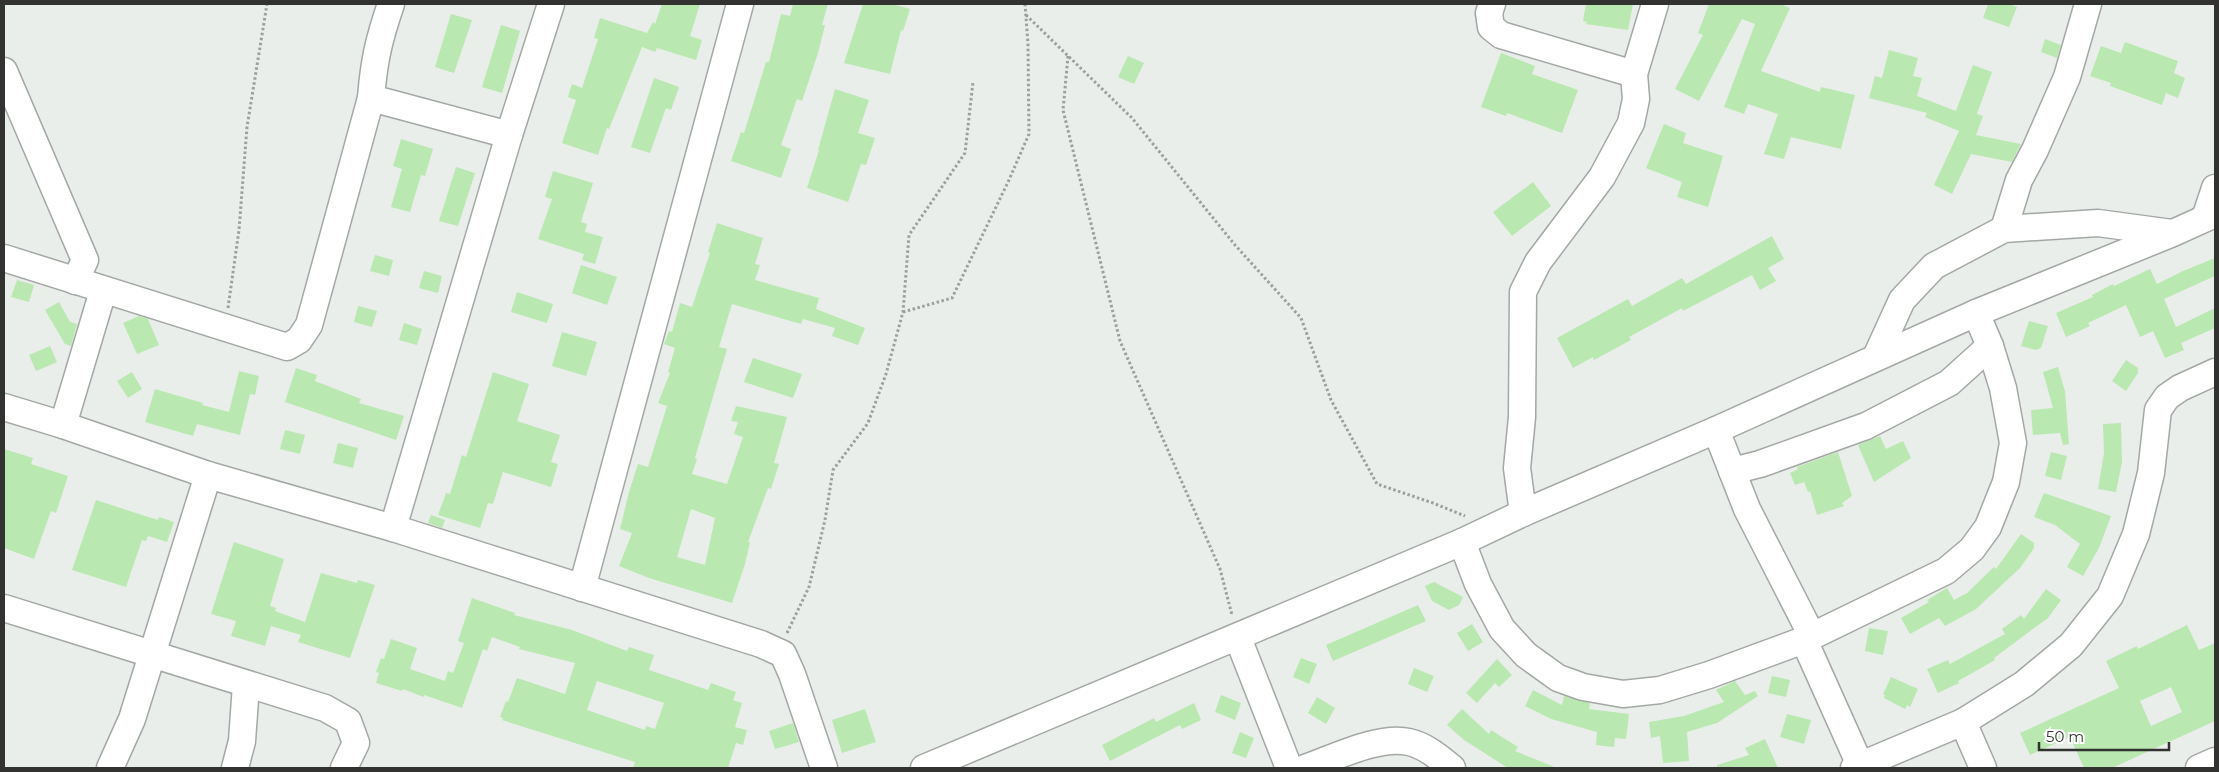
<svg xmlns="http://www.w3.org/2000/svg" width="2219" height="772" font-family="Montserrat,sans-serif">
  <style>
    .building { fill: #b9e8b1; fill-rule: evenodd }
    .lines { fill: none; stroke-linecap: round; stroke-linejoin: round }
    .minor-casing { stroke: #a4a8a4; stroke-width: 29 }
    .path { stroke: #9c9f9b; stroke-width: 3; stroke-dasharray: 2.5 2.5; stroke-linecap: butt }
    .minor { stroke: #fff; stroke-width: 26 }
  </style>
  <rect width="100%" height="100%" fill="#eaeeea"/>
  <g class="building">
    <path d="M 662,4 L 700,4 L 690,36 L 702,40 L 696,60 L 657,48 L 655,52 L 642,47 L 609,129 L 607,128 L 598,155 L 562,143 L 576,100 L 568,97 L 572,84 L 582,88 L 598,39 L 594,38 L 600,18 L 647,33 L 653,22 L 655,24 Z"/>
    <path d="M 793,4 L 828,4 L 822,25 L 825,25 L 818,53 L 802,101 L 797,99 L 781,145 L 791,149 L 781,178 L 731,161 L 741,132 L 744,133 L 766,62 L 769,62 L 781,14 L 790,16 Z"/>
    <path d="M 863,4 L 892,4 L 910,9 L 903,31 L 901,30 L 890,74 L 844,63 Z"/>
    <path d="M 1586,4 L 1633,4 L 1628,30 L 1586,24 L 1587,22 L 1583,21 Z"/>
    <path d="M 1709,4 L 1780,4 L 1790,8 L 1761,71 L 1820,92 L 1821,87 L 1855,95 L 1841,149 L 1791,137 L 1784,159 L 1764,154 L 1778,114 L 1748,104 L 1744,114 L 1724,107 L 1755,24 L 1742,19 L 1699,101 L 1675,89 L 1703,35 L 1698,33 Z"/>
    <path d="M 1988,4 L 2009,4 L 2017,7 L 2009,27 L 1983,18 Z"/>
    <path d="M 451,14 L 472,20 L 454,73 L 435,67 Z"/>
    <path d="M 501,25 L 520,31 L 502,93 L 482,87 Z"/>
    <path d="M 2045,39 L 2061,45 L 2057,58 L 2041,52 Z"/>
    <path d="M 2125,42 L 2178,61 L 2174,73 L 2185,78 L 2178,98 L 2166,93 L 2162,105 L 2110,86 L 2111,83 L 2090,76 L 2101,46 L 2121,53 Z"/>
    <path d="M 1889,50 L 1918,58 L 1913,76 L 1922,78 L 1917,96 L 1956,111 L 1973,65 L 1992,72 L 1977,114 L 1983,116 L 1976,135 L 2021,144 L 2012,162 L 1971,154 L 1952,194 L 1934,185 L 1959,131 L 1925,117 L 1927,113 L 1869,98 L 1875,76 L 1882,78 Z"/>
    <path d="M 1501,53 L 1535,66 L 1532,74 L 1578,90 L 1562,133 L 1507,113 L 1506,116 L 1481,107 Z"/>
    <path d="M 1128,56 L 1144,63 L 1134,84 L 1118,77 Z"/>
    <path d="M 654,78 L 679,87 L 671,110 L 666,108 L 650,153 L 631,147 Z"/>
    <path d="M 835,89 L 869,100 L 858,133 L 875,138 L 866,165 L 861,164 L 848,202 L 807,188 L 819,150 L 818,150 Z"/>
    <path d="M 1664,124 L 1686,133 L 1683,143 L 1723,156 L 1708,207 L 1677,197 L 1682,182 L 1646,168 Z"/>
    <path d="M 401,139 L 433,149 L 425,176 L 421,175 L 410,212 L 391,207 L 402,169 L 393,166 Z"/>
    <path d="M 456,167 L 475,173 L 458,226 L 439,221 Z"/>
    <path d="M 553,171 L 593,183 L 581,222 L 587,224 L 585,232 L 603,237 L 595,264 L 582,260 L 584,254 L 538,239 L 552,199 L 545,197 Z"/>
    <path d="M 1533,182 L 1551,206 L 1512,236 L 1493,212 Z"/>
    <path d="M 717,223 L 763,238 L 755,264 L 760,265 L 755,280 L 819,298 L 816,309 L 865,328 L 858,345 L 832,336 L 835,328 L 803,319 L 801,324 L 732,304 L 719,347 L 727,349 L 695,458 L 697,459 L 692,474 L 727,484 L 743,437 L 734,434 L 738,422 L 731,421 L 736,406 L 787,417 L 774,463 L 779,464 L 771,489 L 768,488 L 748,542 L 750,542 L 745,564 L 732,603 L 649,578 L 619,566 L 632,533 L 620,529 L 629,492 L 638,464 L 648,467 L 667,406 L 658,403 L 670,373 L 668,372 L 675,348 L 664,344 L 669,331 L 672,332 L 680,303 L 692,307 L 710,253 L 708,252 ZM 691,509 L 715,518 L 705,565 L 677,557 Z"/>
    <path d="M 1772,236 L 1784,259 L 1768,268 L 1776,281 L 1760,290 L 1752,275 L 1683,311 L 1682,308 L 1629,337 L 1631,340 L 1594,360 L 1593,357 L 1573,368 L 1557,338 L 1628,299 L 1632,306 L 1682,278 L 1686,284 Z"/>
    <path d="M 375,255 L 393,260 L 389,276 L 370,271 Z"/>
    <path d="M 2215,258 L 2215,276 L 2164,299 L 2176,327 L 2215,308 L 2215,328 L 2181,343 L 2184,350 L 2165,358 L 2153,331 L 2140,337 L 2126,305 L 2088,323 L 2090,326 L 2066,337 L 2056,313 L 2093,297 L 2092,295 L 2113,284 L 2114,286 L 2150,269 L 2157,284 L 2183,271 Z"/>
    <path d="M 581,265 L 617,277 L 607,305 L 572,293 Z"/>
    <path d="M 424,271 L 442,276 L 438,293 L 419,288 Z"/>
    <path d="M 17,280 L 34,285 L 29,302 L 11,297 Z"/>
    <path d="M 517,292 L 553,304 L 547,323 L 511,312 Z"/>
    <path d="M 59,302 L 70,322 L 77,324 L 71,346 L 65,344 L 45,310 Z"/>
    <path d="M 358,306 L 377,311 L 372,327 L 354,322 Z"/>
    <path d="M 139,316 L 148,319 L 159,345 L 137,354 L 123,323 Z"/>
    <path d="M 2029,321 L 2048,326 L 2041,348 L 2036,350 L 2021,346 Z"/>
    <path d="M 404,323 L 422,329 L 417,345 L 399,340 Z"/>
    <path d="M 562,332 L 597,342 L 586,376 L 552,366 Z"/>
    <path d="M 50,346 L 57,362 L 36,371 L 29,355 Z"/>
    <path d="M 753,358 L 802,374 L 793,398 L 744,382 Z"/>
    <path d="M 2126,360 L 2138,368 L 2138,373 L 2126,391 L 2112,381 Z"/>
    <path d="M 2058,367 L 2065,391 L 2069,444 L 2063,445 L 2060,433 L 2033,435 L 2031,410 L 2053,408 L 2043,372 Z"/>
    <path d="M 296,368 L 317,375 L 315,381 L 361,399 L 359,403 L 404,416 L 396,440 L 285,402 Z"/>
    <path d="M 239,371 L 259,376 L 255,395 L 250,394 L 240,435 L 197,424 L 193,436 L 145,422 L 155,389 L 203,403 L 202,405 L 229,412 Z"/>
    <path d="M 132,372 L 142,389 L 128,398 L 117,381 Z"/>
    <path d="M 493,372 L 529,384 L 517,421 L 560,435 L 551,462 L 558,464 L 551,487 L 503,472 L 493,504 L 488,503 L 480,528 L 438,515 L 446,493 L 450,494 L 462,455 L 466,457 Z"/>
    <path d="M 2121,423 L 2122,462 L 2116,492 L 2098,489 L 2104,453 L 2103,424 Z"/>
    <path d="M 285,430 L 305,435 L 300,454 L 280,449 Z"/>
    <path d="M 1880,436 L 1886,449 L 1903,441 L 1911,458 L 1874,482 L 1858,445 Z"/>
    <path d="M 338,443 L 358,448 L 353,468 L 333,463 Z"/>
    <path d="M 4,449 L 33,458 L 31,464 L 68,476 L 56,513 L 51,511 L 34,559 L 4,548 Z"/>
    <path d="M 1838,452 L 1852,496 L 1842,503 L 1844,506 L 1817,515 L 1810,491 L 1808,492 L 1804,482 L 1795,485 L 1790,473 L 1798,469 L 1797,467 Z"/>
    <path d="M 2051,452 L 2067,456 L 2061,480 L 2045,476 Z"/>
    <path d="M 2044,493 L 2111,516 L 2099,548 L 2083,576 L 2067,567 L 2080,544 L 2055,525 L 2034,517 Z"/>
    <path d="M 96,500 L 136,513 L 158,520 L 159,517 L 174,522 L 167,542 L 148,536 L 146,541 L 142,540 L 126,587 L 72,570 Z"/>
    <path d="M 431,515 L 445,520 L 442,528 L 428,523 Z"/>
    <path d="M 2021,534 L 2034,543 L 2034,548 L 2020,568 L 1976,609 L 1945,626 L 1939,618 L 1910,634 L 1901,618 L 1929,602 L 1927,600 L 1947,588 L 1954,600 L 1967,593 L 1994,567 L 1996,569 Z"/>
    <path d="M 234,542 L 284,559 L 270,606 L 276,608 L 275,611 L 305,622 L 321,573 L 357,583 L 358,580 L 375,585 L 350,658 L 298,642 L 301,635 L 271,626 L 265,646 L 231,636 L 236,621 L 211,614 Z"/>
    <path d="M 1434,582 L 1463,597 L 1459,605 L 1449,610 L 1432,601 L 1425,586 Z"/>
    <path d="M 2046,589 L 2061,600 L 2048,618 L 1994,658 L 1995,660 L 1958,681 L 1959,683 L 1938,693 L 1927,669 L 1948,660 L 1950,664 L 2005,634 L 2002,629 L 2021,615 L 2024,619 Z"/>
    <path d="M 472,598 L 515,613 L 514,615 L 572,630 L 627,651 L 629,647 L 654,655 L 649,670 L 708,690 L 711,683 L 736,692 L 733,700 L 742,703 L 735,727 L 747,730 L 743,745 L 736,743 L 728,768 L 633,768 L 635,762 L 502,720 L 503,718 L 500,717 L 506,701 L 508,702 L 517,678 L 565,694 L 575,663 L 519,649 L 520,647 L 492,637 L 487,651 L 483,649 L 462,708 L 424,695 L 424,697 L 403,689 L 402,691 L 376,683 L 379,673 L 376,672 L 381,658 L 384,659 L 391,639 L 417,648 L 410,669 L 445,681 L 448,671 L 453,673 L 464,643 L 458,641 ZM 597,681 L 664,703 L 655,729 L 646,726 L 645,730 L 587,710 Z"/>
    <path d="M 1418,605 L 1426,621 L 1333,661 L 1326,645 Z"/>
    <path d="M 1472,624 L 1483,642 L 1468,651 L 1457,633 Z"/>
    <path d="M 2187,625 L 2199,650 L 2215,643 L 2215,721 L 2112,768 L 2084,768 L 2070,737 L 2030,755 L 2020,733 L 2119,688 L 2106,661 L 2137,646 L 2138,649 ZM 2171,687 L 2182,712 L 2151,726 L 2140,701 Z"/>
    <path d="M 1869,628 L 1888,631 L 1883,655 L 1865,651 Z"/>
    <path d="M 1301,658 L 1317,664 L 1309,684 L 1293,677 Z"/>
    <path d="M 1497,659 L 1512,675 L 1499,687 L 1495,683 L 1477,703 L 1466,693 Z"/>
    <path d="M 1414,668 L 1434,676 L 1427,692 L 1408,684 Z"/>
    <path d="M 1772,676 L 1790,680 L 1786,697 L 1768,693 Z"/>
    <path d="M 1891,677 L 1918,689 L 1910,707 L 1907,705 L 1905,709 L 1884,698 L 1885,695 L 1883,694 Z"/>
    <path d="M 1735,681 L 1745,695 L 1755,691 L 1758,696 L 1717,723 L 1687,732 L 1689,761 L 1663,763 L 1660,736 L 1651,738 L 1649,722 L 1684,716 L 1724,702 L 1716,690 Z"/>
    <path d="M 1533,690 L 1562,705 L 1564,696 L 1590,703 L 1589,709 L 1629,714 L 1626,739 L 1615,738 L 1614,747 L 1596,745 L 1597,732 L 1551,719 L 1525,706 Z"/>
    <path d="M 1221,695 L 1241,703 L 1235,720 L 1215,712 Z"/>
    <path d="M 1317,697 L 1335,708 L 1326,724 L 1308,713 Z"/>
    <path d="M 1194,703 L 1201,720 L 1182,729 L 1180,725 L 1110,761 L 1102,745 L 1154,718 L 1156,722 Z"/>
    <path d="M 865,709 L 876,742 L 842,753 L 832,720 Z"/>
    <path d="M 1462,709 L 1489,734 L 1491,730 L 1518,747 L 1515,751 L 1557,768 L 1508,768 L 1464,740 L 1447,725 Z"/>
    <path d="M 1787,714 L 1811,720 L 1804,744 L 1780,737 Z"/>
    <path d="M 793,723 L 799,742 L 775,749 L 769,731 Z"/>
    <path d="M 1240,732 L 1254,738 L 1246,758 L 1232,753 Z"/>
    <path d="M 1765,739 L 1778,768 L 1717,768 L 1717,765 L 1749,755 L 1745,748 Z"/>
  </g>
  <g class="lines">
    <g class="minor-casing">
      <g id="minor">
        <path d="M 391,4 C 379,39 374,60 371,98 L 509,135"/>
        <path d="M 1492,4 L 1489,13 L 1491,27 L 1501,35 L 1634,74 L 1655,4"/>
        <path d="M 4,71 L 85,260 L 75,281"/>
        <path d="M 2205,218 L 2215,188"/>
        <path d="M 2004,229 L 2019,180 L 2035,150 L 2067,77 L 2088,4"/>
        <path d="M 4,258 L 287,347 L 299,340 L 309,325 L 371,98"/>
        <path d="M 1876,357 L 1902,300 L 1934,266 L 2004,229 L 2098,223 L 2172,233"/>
        <path d="M 4,407 L 63,425 L 208,475 L 393,528 L 761,644 L 783,654 L 792,674 L 824,768"/>
        <path d="M 63,425 L 103,291"/>
        <path d="M 1716,430 L 1747,509 L 1812,636"/>
        <path d="M 1732,471 L 1760,464 L 1866,426 L 1949,383 L 1990,346"/>
        <path d="M 1523,513 L 1517,468 L 1522,417 L 1523,292 L 1538,262 L 1602,177 L 1631,123 L 1636,99 L 1634,74"/>
        <path d="M 393,528 L 509,135 L 551,4"/>
        <path d="M 1462,542 L 1478,584 L 1502,629 L 1526,655 L 1558,678 L 1583,687 L 1623,694 L 1660,690 L 1709,675 L 1804,640 L 1946,571 L 1972,549 L 1988,527 L 2006,482 L 2013,443 L 2003,388 L 1990,346 L 1976,313"/>
        <path d="M 582,588 L 740,4"/>
        <path d="M 4,608 L 325,708 L 348,721 L 356,743 L 344,768"/>
        <path d="M 1238,638 L 1289,768"/>
        <path d="M 1804,640 L 1860,765"/>
        <path d="M 1963,722 L 1983,768"/>
        <path d="M 110,768 L 132,719 L 208,475"/>
        <path d="M 235,768 L 242,741 L 246,685"/>
        <path d="M 924,768 L 1462,542 L 1523,513 L 1716,430 L 1976,313 L 2173,233 L 2215,214"/>
        <path d="M 1305,768 C 1334,758 1379,735 1409,742 C 1426,746 1440,758 1452,768"/>
        <path d="M 1854,768 L 1963,722 L 2024,684 L 2071,645 L 2110,596 L 2136,534 L 2151,473 L 2158,410 L 2167,397 L 2180,388 L 2215,372"/>
        <path d="M 2199,768 L 2215,761"/>
      </g>
    </g>
    <g class="path">
      <path d="M 1026,15 L 1132,118 L 1235,245 L 1301,318 L 1331,400 L 1377,484 L 1433,503 L 1465,516"/>
      <path d="M 1068,56 L 1063,110 L 1120,341 L 1220,569 L 1232,615"/>
      <path d="M 228,308 L 239,230 L 247,127 L 267,4"/>
      <path d="M 903,312 L 952,298 L 1009,180 L 1029,134 L 1028,44 L 1025,4"/>
      <path d="M 787,633 L 809,587 L 825,520 L 833,470 L 868,423 L 886,374 L 903,312 L 909,235 L 965,153 L 973,82"/>
    </g>
    <use href="#minor" class="minor"/>
  </g>
  <rect width="2219" height="772" fill="none" stroke="#323331" stroke-width="10"/>
  <path d="M2039 742v8h130v-8" fill="none" stroke="#323331" stroke-width="2.5"/>
  <text x="2046" y="742" font-size="15" fill="#323331" stroke="#ffffff" stroke-width="4" paint-order="stroke">50 m</text>
</svg>
